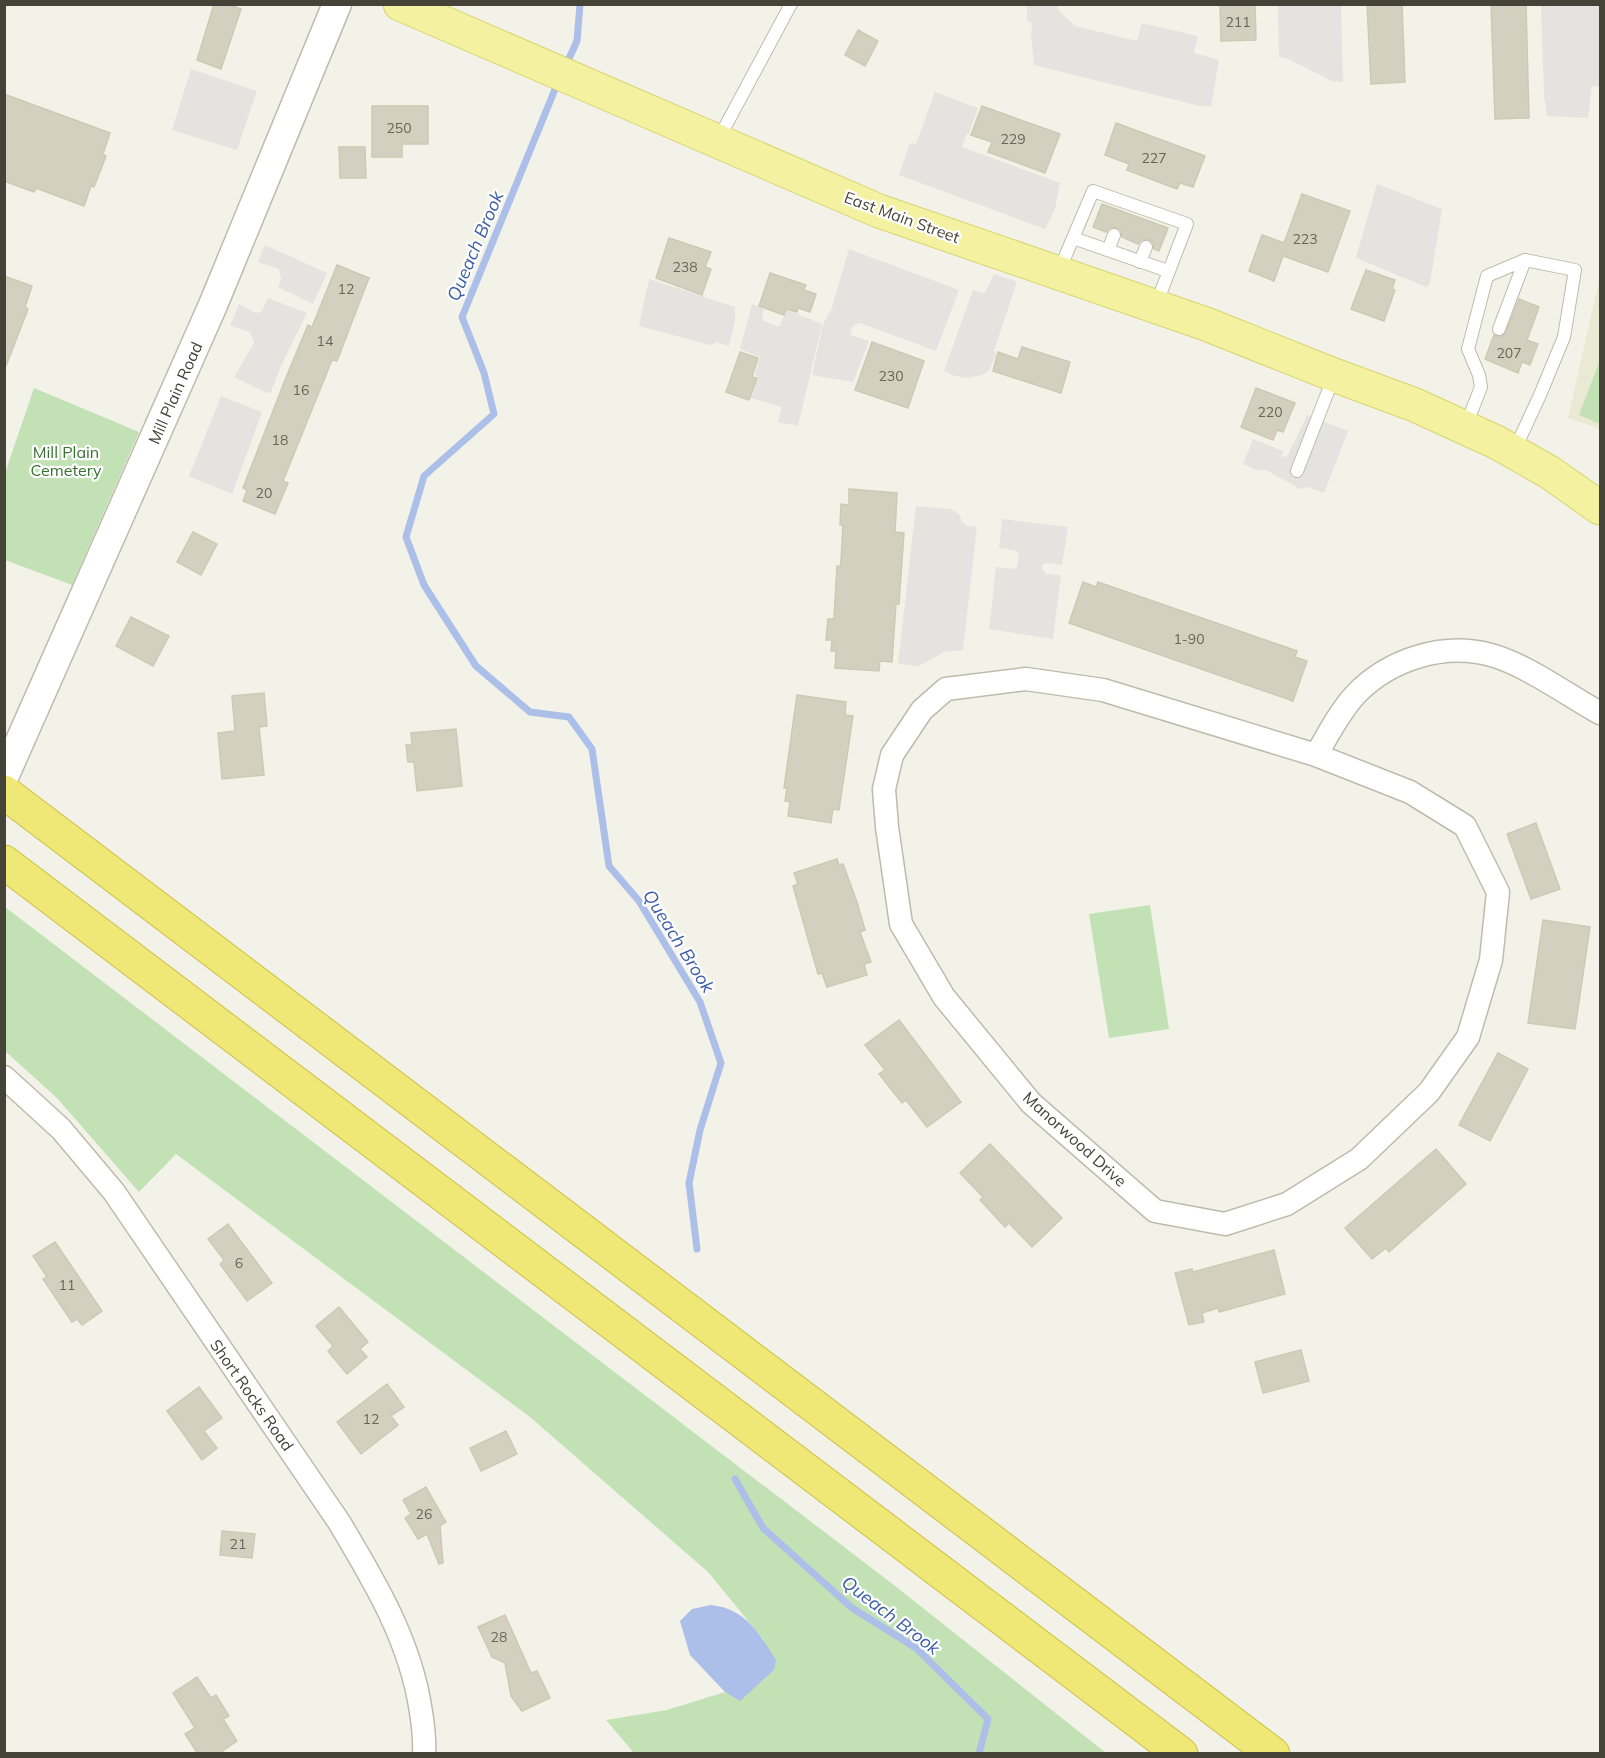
<svg xmlns="http://www.w3.org/2000/svg" width="1605" height="1758" font-family="Mulish,sans-serif">
  <style>
    .education { fill: #eaead4 }
    .green { fill: #c2e2b5 }
    .parking { fill: #e4e3e0 }
    .water { fill: #abbfe9 }
    .lines { fill: none; stroke-linecap: round; stroke-linejoin: round }
    .stream { stroke: #abbfe9; stroke-width: 7 }
    .building { fill: #d3d0bf; stroke: #cdcab3; stroke-width: 1.5 }
    .service-casing { stroke: #bdbcac; stroke-width: 14 }
    .minor-casing { stroke: #bdbcac; stroke-width: 25 }
    .tertiary-casing { stroke: #bdbcac; stroke-width: 31 }
    .primary-casing { stroke: #d8d471; stroke-width: 35 }
    .motorway-casing { stroke: #cebf47; stroke-width: 35 }
    .service { stroke: #fff; stroke-width: 12 }
    .minor { stroke: #fff; stroke-width: 22 }
    .tertiary { stroke: #fff; stroke-width: 28 }
    .primary { stroke: #f4f2a0; stroke-width: 33 }
    .motorway { stroke: #efe776; stroke-width: 33 }
    .labels { text-anchor: middle; dominant-baseline: central; stroke-width: 4.5; stroke-linejoin: round; paint-order: stroke }
    .number-label { font-size: 14px; fill: #68665a }
    .street-label { font-size: 16px; fill: #454338; stroke: #fff }
    .park-label { font-size: 16px; fill: #387131; stroke: #fff }
    .water-label { font-size: 18px; font-style: italic; fill: #3b5da6; stroke: #fff }
  </style>
  <rect width="100%" height="100%" fill="#f2f2e8"/>
  <path class="education" d="M 1600,276 L 1600,429 L 1568,418 Z"/>
  <g class="green">
    <path d="M 1600,360 L 1600,424 L 1579,415 Z"/>
    <path d="M 34,388 L 139,432 L 72,585 L 5,560 L 5,473 Z"/>
    <path d="M 1150,905 L 1169,1029 L 1109,1038 L 1089,914 Z"/>
    <path d="M 5,907 L 890,1582 L 1106,1753 L 634,1753 L 606,1720 L 667,1710 L 725,1692 L 740,1700 L 774,1670 L 763,1639 L 708,1572 L 530,1417 L 176,1154 L 139,1192 L 57,1098 L 5,1051 Z"/>
  </g>
  <g class="parking">
    <path d="M 1027,5 L 1075,5 L 1057,6 L 1059,11 L 1075,26 L 1137,41 L 1142,23 L 1198,36 L 1194,53 L 1219,60 L 1211,106 L 1200,106 L 1034,65 L 1031,35 L 1032,23 L 1027,21 Z"/>
    <path d="M 1278,5 L 1341,5 L 1343,82 L 1332,81 L 1286,58 L 1279,57 Z"/>
    <path d="M 1541,5 L 1600,5 L 1600,87 L 1592,86 L 1588,118 L 1547,116 L 1544,97 Z"/>
    <path d="M 191,69 L 257,91 L 237,150 L 172,130 Z"/>
    <path d="M 935,92 L 978,108 L 969,134 L 967,134 L 962,147 L 1060,183 L 1055,209 L 1045,229 L 899,175 L 910,143 L 916,144 Z"/>
    <path d="M 1377,184 L 1442,209 L 1430,283 L 1426,287 L 1356,258 Z"/>
    <path d="M 265,245 L 327,273 L 313,304 L 278,287 L 281,279 L 279,269 L 258,262 Z"/>
    <path d="M 849,249 L 959,290 L 936,351 L 860,323 L 853,325 L 850,335 L 869,341 L 853,382 L 812,375 L 823,324 L 831,310 Z"/>
    <path d="M 994,274 L 1017,282 L 994,350 L 996,355 L 989,370 L 982,375 L 967,378 L 955,376 L 944,371 L 973,290 L 982,293 L 985,292 Z"/>
    <path d="M 649,279 L 735,307 L 735,321 L 729,346 L 717,342 L 710,345 L 639,326 Z"/>
    <path d="M 268,298 L 307,313 L 281,366 L 271,392 L 267,393 L 234,377 L 254,343 L 250,332 L 230,326 L 239,304 L 256,313 L 261,312 Z"/>
    <path d="M 752,304 L 764,309 L 762,320 L 779,327 L 787,310 L 822,324 L 798,426 L 778,422 L 782,407 L 751,398 L 758,377 L 755,374 L 760,357 L 740,349 Z"/>
    <path d="M 221,396 L 262,412 L 232,494 L 189,476 Z"/>
    <path d="M 1307,415 L 1348,431 L 1324,493 L 1308,487 L 1300,489 L 1266,470 L 1256,470 L 1243,464 L 1253,439 L 1283,451 L 1281,458 L 1288,455 Z"/>
    <path d="M 916,506 L 950,509 L 959,514 L 962,522 L 968,526 L 977,527 L 963,650 L 944,652 L 919,666 L 898,664 Z"/>
    <path d="M 1002,519 L 1068,527 L 1062,565 L 1047,563 L 1043,564 L 1042,569 L 1046,574 L 1061,575 L 1053,639 L 989,629 L 996,567 L 1013,569 L 1017,567 L 1019,554 L 1016,551 L 999,548 Z"/>
  </g>
  <path class="water" d="M 711,1605 C 746,1609 759,1633 776,1660 L 774,1670 L 740,1701 L 725,1692 L 690,1655 L 680,1621 L 692,1609 Z"/>
  <g class="lines">
    <g class="stream">
      <path d="M 565,67 L 577,41 L 580,4"/>
      <path d="M 558,82 L 462,317 L 484,373 L 494,414 L 424,476 L 406,537 L 424,585 L 476,666 L 530,712 L 569,717 L 592,749 L 609,866 L 639,901 L 700,1002 L 721,1063 L 700,1130 L 689,1183 L 697,1249"/>
      <path d="M 735,1479 L 763,1528 L 852,1608 L 916,1648 L 988,1719 L 979,1754"/>
    </g>
  </g>
  <g class="building">
    <path d="M 214,4 L 226,4 L 241,9 L 221,69 L 197,60 Z"/>
    <path d="M 1220,4 L 1255,4 L 1256,40 L 1221,41 Z"/>
    <path d="M 1367,4 L 1402,4 L 1405,82 L 1371,84 Z"/>
    <path d="M 1491,4 L 1526,4 L 1529,118 L 1495,119 Z"/>
    <path d="M 858,30 L 878,41 L 865,66 L 845,55 Z"/>
    <path d="M 4,94 L 110,133 L 103,154 L 106,156 L 94,187 L 91,186 L 84,206 L 36,188 L 34,192 L 4,181 Z"/>
    <path d="M 372,106 L 428,106 L 428,144 L 402,144 L 402,157 L 372,157 Z"/>
    <path d="M 982,106 L 1060,134 L 1045,173 L 988,152 L 992,142 L 971,135 Z"/>
    <path d="M 1116,123 L 1205,156 L 1193,187 L 1180,183 L 1177,189 L 1127,170 L 1129,164 L 1105,155 Z"/>
    <path d="M 339,147 L 365,147 L 366,178 L 340,178 Z"/>
    <path d="M 1302,194 L 1350,211 L 1328,272 L 1283,256 L 1274,281 L 1249,271 L 1262,235 L 1284,243 Z"/>
    <path d="M 1102,204 L 1168,228 L 1159,251 L 1154,249 L 1153,242 L 1148,239 L 1141,240 L 1138,244 L 1122,237 L 1121,230 L 1116,227 L 1109,228 L 1106,232 L 1093,227 Z"/>
    <path d="M 669,238 L 711,252 L 705,267 L 711,269 L 702,295 L 656,278 Z"/>
    <path d="M 337,265 L 369,278 L 337,361 L 332,360 L 283,481 L 288,483 L 275,514 L 243,501 L 247,490 L 243,488 L 287,375 L 308,325 L 312,327 Z"/>
    <path d="M 1366,270 L 1395,280 L 1392,289 L 1395,290 L 1384,321 L 1351,309 Z"/>
    <path d="M 770,273 L 806,285 L 804,290 L 816,294 L 810,312 L 798,308 L 797,312 L 786,309 L 784,315 L 759,306 Z"/>
    <path d="M 4,276 L 32,286 L 25,307 L 28,309 L 6,366 L 4,366 Z"/>
    <path d="M 1519,299 L 1539,307 L 1527,340 L 1538,344 L 1530,365 L 1522,362 L 1518,373 L 1485,359 L 1494,335 L 1501,337 L 1506,332 Z"/>
    <path d="M 872,342 L 924,361 L 908,408 L 855,390 Z"/>
    <path d="M 1022,347 L 1070,362 L 1061,393 L 993,371 L 998,352 L 1018,359 Z"/>
    <path d="M 740,352 L 758,358 L 752,377 L 757,378 L 749,400 L 726,392 Z"/>
    <path d="M 1256,388 L 1295,403 L 1283,432 L 1277,430 L 1273,440 L 1241,427 Z"/>
    <path d="M 849,489 L 897,493 L 895,532 L 904,533 L 899,604 L 896,604 L 892,662 L 880,661 L 879,671 L 835,668 L 836,651 L 831,651 L 832,640 L 826,640 L 828,619 L 834,619 L 837,566 L 840,567 L 841,561 L 843,525 L 840,525 L 841,504 L 849,505 Z"/>
    <path d="M 193,532 L 217,544 L 201,575 L 177,562 Z"/>
    <path d="M 1083,582 L 1096,587 L 1098,582 L 1297,651 L 1295,657 L 1307,661 L 1293,701 L 1069,623 Z"/>
    <path d="M 131,617 L 169,636 L 153,666 L 116,646 Z"/>
    <path d="M 264,693 L 267,726 L 259,727 L 264,775 L 222,779 L 218,733 L 235,731 L 232,696 Z"/>
    <path d="M 797,695 L 846,702 L 845,715 L 853,716 L 839,810 L 833,809 L 831,823 L 788,816 L 790,802 L 785,801 L 787,788 L 784,788 Z"/>
    <path d="M 456,729 L 462,786 L 417,791 L 414,762 L 408,762 L 406,745 L 412,745 L 411,733 Z"/>
    <path d="M 1536,823 L 1560,889 L 1531,899 L 1507,834 Z"/>
    <path d="M 837,859 L 839,865 L 843,864 L 857,902 L 865,930 L 860,932 L 871,962 L 864,964 L 867,975 L 827,987 L 822,973 L 818,974 L 793,886 L 798,884 L 794,873 Z"/>
    <path d="M 1543,920 L 1590,927 L 1575,1029 L 1528,1023 Z"/>
    <path d="M 899,1020 L 961,1102 L 927,1127 L 906,1100 L 902,1103 L 879,1074 L 885,1070 L 865,1045 Z"/>
    <path d="M 1498,1053 L 1528,1069 L 1490,1141 L 1459,1125 Z"/>
    <path d="M 990,1144 L 1062,1218 L 1032,1247 L 1009,1223 L 1005,1227 L 980,1200 L 983,1197 L 960,1173 Z"/>
    <path d="M 1436,1149 L 1466,1184 L 1389,1252 L 1386,1248 L 1372,1259 L 1345,1228 Z"/>
    <path d="M 228,1224 L 272,1283 L 247,1301 L 220,1264 L 224,1260 L 208,1239 Z"/>
    <path d="M 55,1242 L 102,1311 L 82,1325 L 77,1319 L 72,1322 L 43,1279 L 47,1277 L 33,1256 Z"/>
    <path d="M 1274,1250 L 1285,1294 L 1219,1312 L 1218,1308 L 1202,1313 L 1204,1322 L 1189,1325 L 1175,1273 L 1192,1269 L 1193,1272 Z"/>
    <path d="M 339,1307 L 368,1342 L 360,1349 L 367,1357 L 347,1374 L 328,1351 L 333,1346 L 316,1326 Z"/>
    <path d="M 1301,1350 L 1309,1381 L 1263,1393 L 1255,1362 Z"/>
    <path d="M 387,1384 L 404,1407 L 391,1416 L 398,1425 L 361,1454 L 337,1422 Z"/>
    <path d="M 199,1387 L 222,1418 L 204,1431 L 217,1448 L 202,1460 L 167,1411 Z"/>
    <path d="M 506,1431 L 517,1454 L 481,1471 L 470,1448 Z"/>
    <path d="M 426,1487 L 446,1522 L 440,1526 L 443,1563 L 439,1564 L 427,1534 L 418,1539 L 405,1518 L 411,1514 L 403,1500 Z"/>
    <path d="M 222,1531 L 255,1534 L 252,1558 L 220,1555 Z"/>
    <path d="M 505,1615 L 531,1673 L 537,1671 L 550,1698 L 522,1711 L 511,1696 L 505,1663 L 492,1657 L 478,1627 Z"/>
    <path d="M 197,1677 L 211,1698 L 216,1695 L 229,1716 L 223,1719 L 237,1741 L 218,1754 L 198,1754 L 185,1734 L 195,1728 L 173,1693 Z"/>
  </g>
  <g class="lines">
    <g class="service-casing">
      <g id="service">
        <path d="M 718,140 L 791,4"/>
        <path d="M 1073,238 L 1168,271"/>
        <path d="M 1108,250 L 1114,235"/>
        <path d="M 1140,262 L 1146,247"/>
        <path d="M 1059,271 L 1093,191 L 1187,224 L 1156,305"/>
        <path d="M 1499,329 L 1525,260"/>
        <path d="M 1465,428 L 1481,387 L 1479,375 L 1468,349 L 1487,276 L 1525,260 L 1575,270 L 1564,337 L 1540,395 L 1514,451"/>
        <path d="M 1297,471 L 1334,376"/>
      </g>
    </g>
    <g class="minor-casing">
      <g id="minor">
        <path d="M 1316,755 L 1410,792 L 1465,826 L 1498,892 L 1491,960 L 1468,1037 L 1429,1092 L 1359,1159 L 1287,1204 L 1225,1224 L 1155,1211 L 1031,1103 L 944,997 L 901,924 L 887,827 L 884,789 L 892,755 L 922,710 L 946,689 L 1026,679 L 1103,690 L 1316,755 C 1328,735 1340,711 1356,694 C 1390,659 1444,642 1491,655 C 1525,664 1569,696 1600,713"/>
        <path d="M 4,1077 L 61,1129 L 114,1192 L 339,1522 C 375,1582 411,1642 421,1712 C 423,1725 425,1740 424,1754"/>
      </g>
    </g>
    <g class="tertiary-casing">
      <path id="tertiary" d="M 4,777 L 213,305 L 337,4"/>
    </g>
    <g class="primary-casing">
      <path id="primary" d="M 400,4 L 879,211 L 1206,324 L 1334,375 L 1415,405 L 1496,442 L 1549,472 L 1600,508"/>
    </g>
    <g class="motorway-casing">
      <g id="motorway">
        <path d="M 4,792 L 1273,1754"/>
        <path d="M 4,862 L 1181,1754"/>
      </g>
    </g>
    <use href="#service" class="service"/>
    <use href="#minor" class="minor"/>
    <use href="#tertiary" class="tertiary"/>
    <use href="#primary" class="primary"/>
    <use href="#motorway" class="motorway"/>
  </g>
  <g class="labels">
    <g class="number-label">
      <text x="1238" y="22">211</text>
      <text x="399" y="128">250</text>
      <text x="1013" y="139">229</text>
      <text x="1154" y="158">227</text>
      <text x="1305" y="239">223</text>
      <text x="685" y="267">238</text>
      <text x="346" y="289">12</text>
      <text x="325" y="341">14</text>
      <text x="1509" y="353">207</text>
      <text x="891" y="376">230</text>
      <text x="301" y="390">16</text>
      <text x="1270" y="412">220</text>
      <text x="280" y="440">18</text>
      <text x="264" y="493">20</text>
      <text x="1189" y="639">1-90</text>
      <text x="239" y="1263">6</text>
      <text x="67" y="1285">11</text>
      <text x="371" y="1419">12</text>
      <text x="424" y="1514">26</text>
      <text x="238" y="1544">21</text>
      <text x="499" y="1637">28</text>
    </g>
    <g class="street-label">
      <text transform="translate(902 217) rotate(20)">East Main Street</text>
      <text transform="translate(175 393) rotate(-66)">Mill Plain Road</text>
      <text transform="translate(1075 1139) rotate(42)">Manorwood Drive</text>
      <text transform="translate(252 1395) rotate(55)">Short Rocks Road</text>
    </g>
    <g class="park-label">
      <text x="66" y="452">Mill Plain<tspan x="66" dy="18">Cemetery</tspan></text>
    </g>
    <g class="water-label">
      <text transform="translate(475 246) rotate(-67)">Queach Brook</text>
      <text transform="translate(679 941) rotate(58)">Queach Brook</text>
      <text transform="translate(891 1615) rotate(37)">Queach Brook</text>
    </g>
  </g>
  <rect width="1605" height="1758" fill="none" stroke="#454338" stroke-width="12"/>
</svg>
